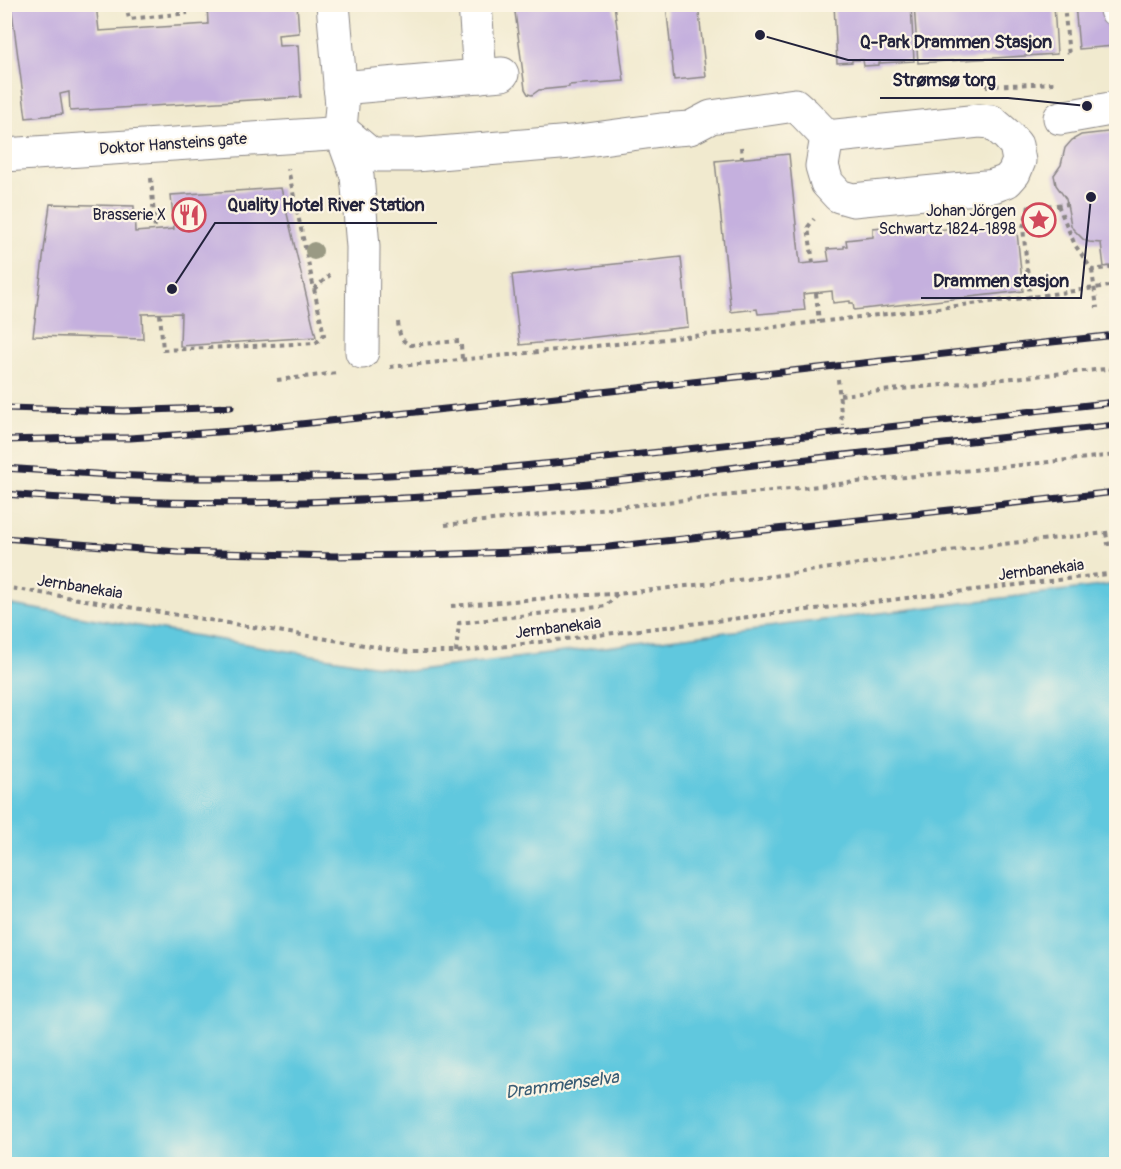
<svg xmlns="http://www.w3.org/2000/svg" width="1121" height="1169" font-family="Pangolin,sans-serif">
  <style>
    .water { fill: #61c8de; stroke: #42758c; stroke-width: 1.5 }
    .building { fill: #c5b0de }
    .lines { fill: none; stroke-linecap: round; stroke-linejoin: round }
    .minor-casing { stroke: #8a8685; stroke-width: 35 }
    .path { stroke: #8a8685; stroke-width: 4; stroke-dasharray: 4.5 4.5; stroke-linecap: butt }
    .minor { stroke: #fff; stroke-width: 33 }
    .rail-casing { stroke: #22223b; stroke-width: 7 }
    .rail { stroke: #fcf5e5; stroke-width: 4.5; stroke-dasharray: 14; stroke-linecap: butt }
    .tree { fill: #9a9a84 }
    .labels { text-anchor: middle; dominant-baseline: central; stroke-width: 4.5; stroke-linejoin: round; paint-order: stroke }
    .street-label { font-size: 16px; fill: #22223b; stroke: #fcf5e5 }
    .poi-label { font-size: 16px; fill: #22223b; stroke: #fcf5e5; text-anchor: end }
    .water-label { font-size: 18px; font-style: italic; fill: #385c74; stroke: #fcf5e5 }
    .leader { fill: none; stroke: #22223b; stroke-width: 2 }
    .callout-dot { fill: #22223b; stroke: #fcf5e5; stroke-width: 2 }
    .callout-label { font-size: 18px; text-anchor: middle; font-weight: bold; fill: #22223b; stroke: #fcf5e5; stroke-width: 4.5; stroke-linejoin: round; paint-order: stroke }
  </style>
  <rect width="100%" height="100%" fill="#fcf5e5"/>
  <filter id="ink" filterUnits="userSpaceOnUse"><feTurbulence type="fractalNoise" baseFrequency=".0167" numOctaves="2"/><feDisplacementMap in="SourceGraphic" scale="12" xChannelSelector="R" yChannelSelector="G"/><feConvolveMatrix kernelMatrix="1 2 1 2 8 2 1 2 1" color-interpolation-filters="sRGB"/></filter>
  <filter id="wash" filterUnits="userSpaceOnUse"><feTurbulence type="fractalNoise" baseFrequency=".008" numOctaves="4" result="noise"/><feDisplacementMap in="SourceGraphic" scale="24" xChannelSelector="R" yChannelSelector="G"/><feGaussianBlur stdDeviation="1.35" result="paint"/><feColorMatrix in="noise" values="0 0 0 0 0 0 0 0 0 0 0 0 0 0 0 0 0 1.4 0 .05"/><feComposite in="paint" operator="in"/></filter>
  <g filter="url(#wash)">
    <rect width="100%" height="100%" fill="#f1eacf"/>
    <path class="water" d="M 1116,584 L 1116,1164 L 5,1164 L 5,604 L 409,671 Z"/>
    <g id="blocks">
      <g class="building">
        <path d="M 11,4 L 96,4 L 99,31 L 208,24 L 207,4 L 297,4 L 299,33 L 278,35 L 279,46 L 298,45 L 301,97 L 70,111 L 69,92 L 60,94 L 63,114 L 26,118 Z"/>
        <path d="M 514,4 L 614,4 L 624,81 L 569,85 L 569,87 L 539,90 L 532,95 L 528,94 L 525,89 Z"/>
        <path d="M 666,4 L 698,4 L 706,77 L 674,80 Z"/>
        <path d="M 834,4 L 911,4 L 914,61 L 879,63 L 879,65 L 864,66 L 863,60 L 852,60 L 852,62 L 837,63 Z"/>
        <path d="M 914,4 L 1054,4 L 1057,54 L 918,63 Z"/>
        <path d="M 1075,4 L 1110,4 L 1114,46 L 1079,49 Z"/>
        <path d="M 1116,131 L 1116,265 L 1104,267 L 1101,243 L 1089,242 L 1084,240 L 1073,229 L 1071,225 L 1066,199 L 1056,185 L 1054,175 L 1061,165 L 1065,148 L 1072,140 L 1081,135 Z"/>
        <path d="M 789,154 L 800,264 L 829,261 L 827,249 L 844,248 L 844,246 L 847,246 L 846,240 L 873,237 L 873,228 L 905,225 L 906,233 L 1016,222 L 1023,291 L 854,310 L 853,303 L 850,303 L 850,301 L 833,303 L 832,291 L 803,294 L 805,310 L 758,314 L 757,309 L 731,312 L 715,161 Z"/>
        <path d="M 281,188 L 316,337 L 180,346 L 181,313 L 142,314 L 143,339 L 33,336 L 50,204 L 134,206 L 135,232 L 174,229 L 171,195 Z"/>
        <path d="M 681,257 L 688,327 L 520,345 L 512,275 Z"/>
      </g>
    </g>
  </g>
  <g filter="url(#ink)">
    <use href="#blocks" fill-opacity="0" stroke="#8a8685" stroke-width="1.5"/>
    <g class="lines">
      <g class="minor-casing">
        <g id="minor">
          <path d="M 333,4 L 342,106 L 340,129 L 357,176 L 358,187 L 363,247 L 362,352"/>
          <path d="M 475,4 L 480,76"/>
          <path d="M 1116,4 L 1116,10"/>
          <path d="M 340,88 L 502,74"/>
          <path d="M 1060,118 L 1116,108"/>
          <path d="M 979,121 L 992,122 L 1007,135 L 1016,145 L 1019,161 L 1014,173 L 1007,181 L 993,186 L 985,187 L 853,200 L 839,196 L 827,183 L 822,166 L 827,137 Z"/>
          <path d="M 340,129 L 371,155 L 415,155 L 572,142 L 661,130 L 690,128 L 711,117 L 795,105 L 804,113 L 827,137"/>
          <path d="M 4,155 L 330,134 L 340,129"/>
        </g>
      </g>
      <g class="path">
        <path d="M 126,4 L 129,19 L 188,13"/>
        <path d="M 1064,4 L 1069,56"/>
        <path d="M 986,86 L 1056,83"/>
        <path d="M 741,147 L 742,158"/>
        <path d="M 151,178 L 155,230"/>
        <path d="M 1058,205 L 1075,245 L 1092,270 L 1116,267"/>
        <path d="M 1029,206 L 1023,227 L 1030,297"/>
        <path d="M 1029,207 L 1068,204"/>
        <path d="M 813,263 L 808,227 L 814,219"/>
        <path d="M 1092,270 L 1097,308"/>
        <path d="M 314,289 L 330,275"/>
        <path d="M 816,293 L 819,322"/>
        <path d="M 160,314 L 163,350 L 316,343 L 324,335 L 288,169"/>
        <path d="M 398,322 C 399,333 400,341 411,345 L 459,341 L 461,345 L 462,359"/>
        <path d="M 390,367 L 714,334 L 1024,298 L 1116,285"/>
        <path d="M 838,379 L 842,425"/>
        <path d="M 277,380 L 338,373"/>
        <path d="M 840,395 L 1116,368"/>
        <path d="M 445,525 L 1116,455"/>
        <path d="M 1106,533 L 1108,544 L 1116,543"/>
        <path d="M 4,587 L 383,648 L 408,652 L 456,652 L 1116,573"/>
        <path d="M 451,606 L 587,595 L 618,594 L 781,575 L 993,545 L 1116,532"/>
        <path d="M 456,652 L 459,623 L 606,606 L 617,594"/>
      </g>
      <use href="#minor" class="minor"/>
      <g class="rail-casing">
        <g id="rail">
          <path d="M 4,408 L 124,411 L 231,407"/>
          <path d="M 4,440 L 85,438 L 130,438 L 232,431 L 484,405 L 1116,335"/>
          <path d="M 4,468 L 110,475 L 188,478 L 266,478 L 370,476 L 481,470 L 596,459 L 1116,402"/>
          <path d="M 4,494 C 163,507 322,505 481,493 C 572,487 663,476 754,465 C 875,452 996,439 1116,425"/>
          <path d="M 4,538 L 178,552 L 257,554 L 334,556 L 424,555 L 513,552 L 609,547 L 1116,492"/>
        </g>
      </g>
      <use href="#rail" class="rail"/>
    </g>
    <circle class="tree" cx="314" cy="251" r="9"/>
  </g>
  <defs>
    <g id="restaurant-ring" transform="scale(1.725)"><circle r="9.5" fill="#fcf5e5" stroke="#d1495b" stroke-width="1.5"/><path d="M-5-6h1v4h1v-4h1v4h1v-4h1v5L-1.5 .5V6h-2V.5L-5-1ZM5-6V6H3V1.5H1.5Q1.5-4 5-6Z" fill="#d1495b"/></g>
    <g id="sight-ring" transform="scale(1.725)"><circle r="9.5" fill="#fcf5e5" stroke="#d1495b" stroke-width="1.5"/><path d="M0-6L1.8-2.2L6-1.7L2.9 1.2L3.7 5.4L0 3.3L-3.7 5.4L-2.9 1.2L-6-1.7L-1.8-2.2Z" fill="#d1495b"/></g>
  </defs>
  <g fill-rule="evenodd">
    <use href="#restaurant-ring" x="189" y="215"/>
    <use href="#sight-ring" x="1039" y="220"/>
  </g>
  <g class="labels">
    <g class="street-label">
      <text transform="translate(173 144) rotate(-4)">Doktor Hansteins gate</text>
      <text transform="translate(1041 570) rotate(-7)">Jernbanekaia</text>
      <text transform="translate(80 587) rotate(9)">Jernbanekaia</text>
      <text transform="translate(558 628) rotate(-7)">Jernbanekaia</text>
    </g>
    <g class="poi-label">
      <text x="1016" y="211">Johan Jörgen<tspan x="1016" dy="18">Schwartz 1824-1898</tspan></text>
      <text x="166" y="215">Brasserie X</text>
    </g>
    <g class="water-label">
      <text transform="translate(562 1085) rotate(-8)">Drammenselva</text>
    </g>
  </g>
  <path class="leader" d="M760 35L848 60H1064M1087 106L1008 98H880M172 289L215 223H437M1091 197L1081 298H921"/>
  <g class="callout-dot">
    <circle cx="760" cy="35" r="6"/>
    <circle cx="1087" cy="106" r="6"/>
    <circle cx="172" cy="289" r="6"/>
    <circle cx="1091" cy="197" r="6"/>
  </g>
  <g class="callout-label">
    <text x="956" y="48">Q-Park Drammen Stasjon</text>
    <text x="944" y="86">Strømsø torg</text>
    <text x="326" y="211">Quality Hotel River Station</text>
    <text x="1001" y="287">Drammen stasjon</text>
  </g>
  <rect width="1121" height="1169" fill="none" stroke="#fcf5e5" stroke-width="24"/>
</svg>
